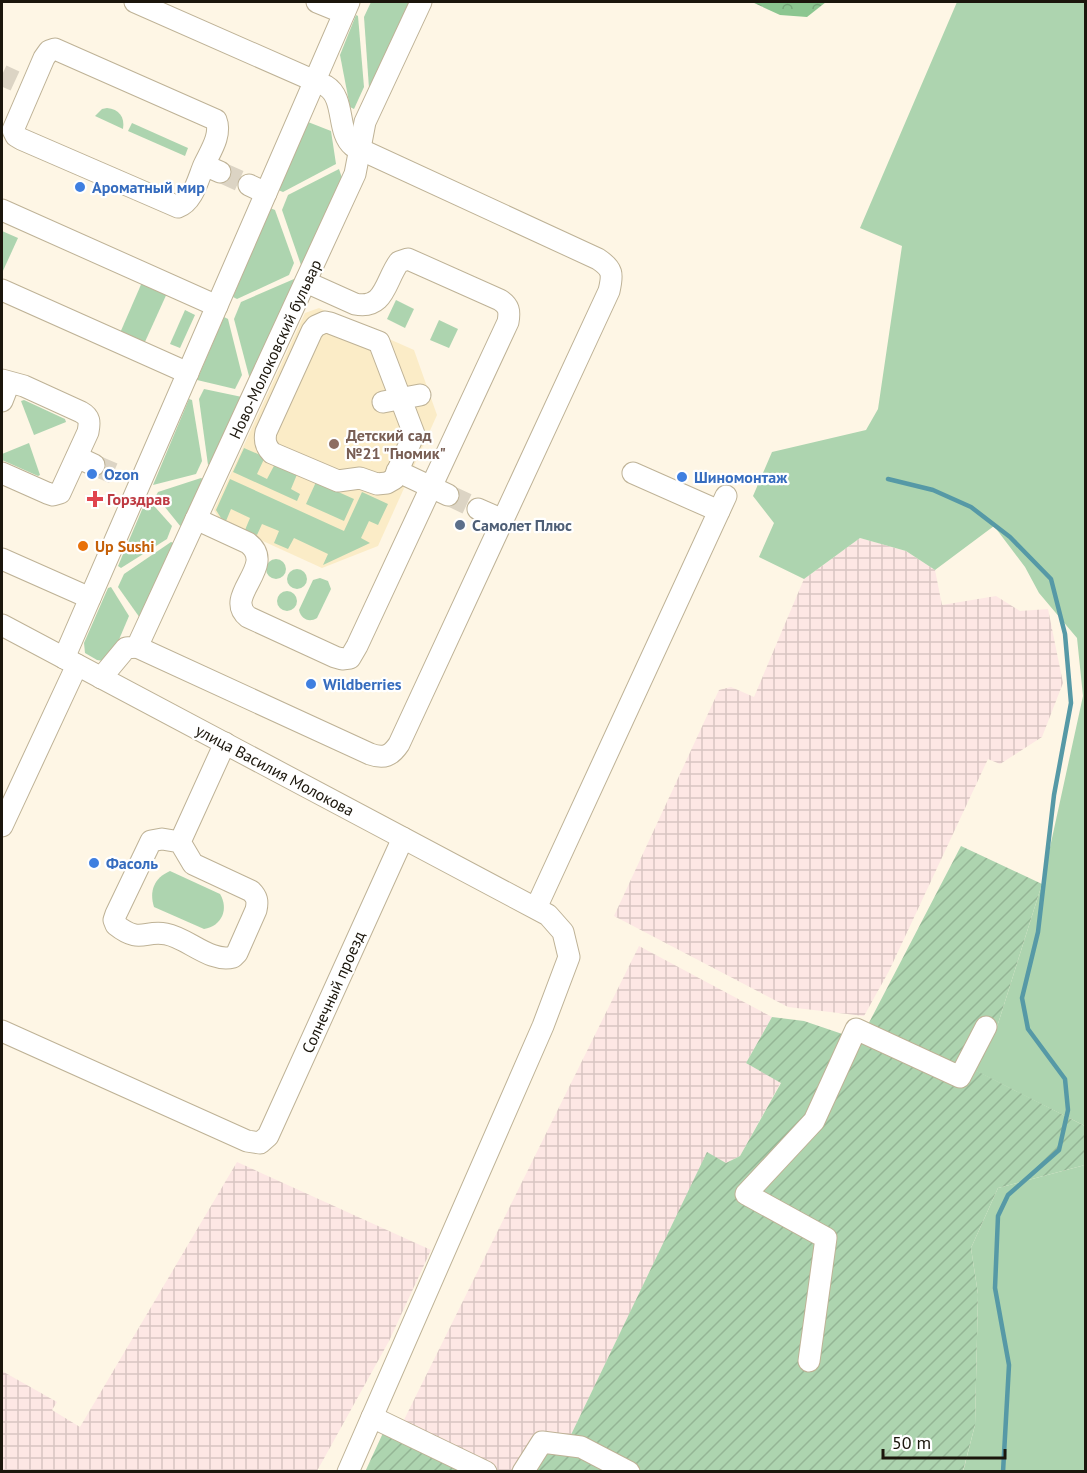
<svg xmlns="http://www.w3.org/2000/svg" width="1087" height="1473" font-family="'PT Sans',sans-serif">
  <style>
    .built { fill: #fbecc7 }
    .industrial { fill: url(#industrial-grid) }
    .green { fill: #add4af }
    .forest { fill: url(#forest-crowns) }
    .garden { fill: url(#garden-furrows) }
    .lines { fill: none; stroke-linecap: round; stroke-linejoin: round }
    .stream { stroke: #5699a6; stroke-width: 4.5 }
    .minor-tunnel { stroke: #dcd4c4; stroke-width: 21; stroke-dasharray: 21 10; stroke-linecap: butt }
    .minor-casing { stroke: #beb296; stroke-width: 23 }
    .minor { stroke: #fff; stroke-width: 21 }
    .shop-dot { fill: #3f7fe0; stroke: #fff; stroke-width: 2 }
    .education-dot { fill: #8d6e63; stroke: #fff; stroke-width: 2 }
    .health-dot { fill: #e0444e; stroke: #fff; stroke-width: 2 }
    .service-dot { fill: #5c6f8a; stroke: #fff; stroke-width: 2 }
    .food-dot { fill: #e8710a; stroke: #fff; stroke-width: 2 }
    .labels { text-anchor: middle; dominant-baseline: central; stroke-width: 4.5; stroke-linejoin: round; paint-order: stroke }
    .shop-label { font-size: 16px; font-weight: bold; fill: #366cbe; stroke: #fff; text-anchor: start }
    .street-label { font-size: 16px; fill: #1b160c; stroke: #fff }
    .education-label { font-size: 16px; font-weight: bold; fill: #785e54; stroke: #fff; text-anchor: start }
    .health-label { font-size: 16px; font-weight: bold; fill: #be3a42; stroke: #fff; text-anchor: start }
    .service-label { font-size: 16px; font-weight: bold; fill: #4e5e75; stroke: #fff; text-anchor: start }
    .food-label { font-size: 16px; font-weight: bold; fill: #c56008; stroke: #fff; text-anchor: start }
  </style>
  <defs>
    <pattern id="industrial-grid" width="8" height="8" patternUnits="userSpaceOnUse" patternTransform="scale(1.5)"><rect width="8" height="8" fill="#fde7e4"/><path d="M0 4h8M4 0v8" fill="none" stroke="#d8c5c2"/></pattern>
    <pattern id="forest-crowns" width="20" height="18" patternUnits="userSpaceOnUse" patternTransform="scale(1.5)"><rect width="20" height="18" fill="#8bc690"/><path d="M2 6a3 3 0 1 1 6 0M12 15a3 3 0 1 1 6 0" fill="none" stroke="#77a97b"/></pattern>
    <pattern id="garden-furrows" width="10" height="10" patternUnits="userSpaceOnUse" patternTransform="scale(1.5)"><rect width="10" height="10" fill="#add4af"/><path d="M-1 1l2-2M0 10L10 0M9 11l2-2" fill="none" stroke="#94b595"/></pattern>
  </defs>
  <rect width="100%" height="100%" fill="#fef6e5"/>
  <path class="built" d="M 319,308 L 414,350 L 437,415 L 378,546 L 322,568 L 221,522 L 214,510 L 305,313 Z"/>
  <g class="industrial">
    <path d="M 860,538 L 906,551 L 935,570 L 942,605 L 996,596 L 1020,611 L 1048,609 L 1063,683 L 1042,737 L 1000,764 L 988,759 L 889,971 L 864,1016 L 788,1007 L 614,916 L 719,690 L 731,687 L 754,697 L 804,579 Z"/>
    <path d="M 639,946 L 772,1017 L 746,1063 L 781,1082 L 740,1156 L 726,1163 L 707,1153 L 568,1441 L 517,1471 L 499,1471 L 401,1426 Z"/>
    <path d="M 237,1162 L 431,1250 L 389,1341 L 317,1471 L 2,1471 L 2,1371 L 57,1402 L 52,1410 L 80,1427 Z"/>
  </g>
  <g class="green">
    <path d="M 371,2 L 413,2 L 371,90 L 369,88 L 364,17 Z"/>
    <path d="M 957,2 L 1085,2 L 1085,1126 L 976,1071 L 997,1027 L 1042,884 L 1083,696 L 1077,638 L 1039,593 L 1025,567 L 994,526 L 935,570 L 906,551 L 860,538 L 804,579 L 759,557 L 774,523 L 753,496 L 772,452 L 866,430 L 878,409 L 902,246 L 860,228 Z"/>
    <path d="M 356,15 L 358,16 L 364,87 L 354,109 L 350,107 L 340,55 Z"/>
    <path d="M 107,108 C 119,109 125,117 123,129 L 95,116 L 102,109 Z"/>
    <path d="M 308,122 L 331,131 L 336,164 L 283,192 L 278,190 Z"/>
    <path d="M 132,123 L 188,148 L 185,156 L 128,131 Z"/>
    <path d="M 339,169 L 342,178 L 303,266 L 301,265 L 282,210 L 288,195 Z"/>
    <path d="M 270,208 L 275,210 L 294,263 L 289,275 L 237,299 L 233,297 Z"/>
    <path d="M 2,231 L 18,238 L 2,273 Z"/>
    <path d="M 294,279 L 296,279 L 250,377 L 249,376 L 234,319 L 241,302 Z"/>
    <path d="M 143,280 L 168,291 L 144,344 L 120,333 Z"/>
    <path d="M 396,300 L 414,309 L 405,328 L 387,319 Z"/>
    <path d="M 185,310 L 195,315 L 180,348 L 170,344 Z"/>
    <path d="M 224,317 L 228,319 L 242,375 L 235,389 L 197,380 Z"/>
    <path d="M 439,320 L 458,329 L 449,348 L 430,340 Z"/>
    <path d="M 204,389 L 242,397 L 212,462 L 208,465 L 199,399 Z"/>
    <path d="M 189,399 L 192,400 L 202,461 L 196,474 L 153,485 Z"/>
    <path d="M 24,400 L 65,419 L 66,422 L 34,435 L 21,401 Z"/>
    <path d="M 29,443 L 40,475 L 38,476 L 2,460 L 2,454 Z"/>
    <path d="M 244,448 L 265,457 L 257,474 L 267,479 L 276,462 L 298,472 L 291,489 L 300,494 L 297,501 L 233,472 Z"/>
    <path d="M 201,478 L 203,479 L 181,527 L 156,496 L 158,492 Z"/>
    <path d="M 230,479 L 344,531 L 362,492 L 388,504 L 378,525 L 369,521 L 361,538 L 370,543 L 323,565 L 328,554 L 294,538 L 288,549 L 274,543 L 279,531 L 262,524 L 257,535 L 245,530 L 250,518 L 231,509 L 226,521 L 221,518 L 216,510 Z"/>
    <path d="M 316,482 L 354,499 L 344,521 L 306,504 Z"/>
    <path d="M 147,498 L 172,526 L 167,539 L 121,568 L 118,566 Z"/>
    <path d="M 171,542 L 174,543 L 140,618 L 118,587 L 124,574 Z"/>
    <circle cx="276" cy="569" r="10"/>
    <circle cx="297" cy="579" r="10"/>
    <path d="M 320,578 L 328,581 L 331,589 L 317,618 C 309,623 301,619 299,610 L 313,580 Z"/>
    <path d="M 111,587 L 129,616 L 115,649 L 103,661 L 97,660 L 85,653 L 84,643 L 108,588 Z"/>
    <circle cx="287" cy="601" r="10"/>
    <path d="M 170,871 L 220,894 C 229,909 222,926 204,929 L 154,907 C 149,891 154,878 170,871 Z"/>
    <path d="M 1085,1165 L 1085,1471 L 963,1472 L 975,1425 L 978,1294 L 971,1248 L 998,1188 Z"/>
  </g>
  <path class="forest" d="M 752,2 L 826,2 L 807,17 L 780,15 Z"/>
  <g class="garden">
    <path d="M 961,846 L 1042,884 L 997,1027 L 977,1071 L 1085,1126 L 1085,1165 L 998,1188 L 971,1248 L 978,1294 L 975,1425 L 963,1471 L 517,1472 L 541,1432 L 568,1441 L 707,1152 L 726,1163 L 740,1156 L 781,1083 L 746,1063 L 772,1017 L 804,1021 L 860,1040 Z"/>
    <path d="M 389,1420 L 499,1471 L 365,1472 Z"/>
  </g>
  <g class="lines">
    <path class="stream" d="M 888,479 L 933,490 L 971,507 L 1010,537 L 1051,579 L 1065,634 L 1071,703 L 1054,795 L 1038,932 L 1022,998 L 1028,1029 L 1065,1079 L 1068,1110 L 1059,1150 L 1008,1195 L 998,1216 L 995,1288 L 1009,1365 L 1003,1472"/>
    <g class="minor-tunnel">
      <path d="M 2,75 L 15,81"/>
      <path d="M 220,172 L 249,185"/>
      <path d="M 94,465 L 122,477"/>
      <path d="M 448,495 L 478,509"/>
    </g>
    <g class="minor-casing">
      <g id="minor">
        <path d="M 135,2 L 326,86 C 346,98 336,132 353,146 L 598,259 C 613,269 613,274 609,291 L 399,744 C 391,756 384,759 370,754 L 137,647"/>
        <path d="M 317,2 L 344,13"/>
        <path d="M 204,165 C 210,152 222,135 216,120 L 55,49 L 49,51 L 44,58 L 13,130 L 16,136 L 21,139 L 178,207 C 193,202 198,179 204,165 L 220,172"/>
        <path d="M 249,185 L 266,193"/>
        <path d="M 2,210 L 217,306"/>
        <path d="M 2,290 L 188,373"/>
        <path d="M 325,322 L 330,323 L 379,342 L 414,434 L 394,479 L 387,483 L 377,484 L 360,478 L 338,481 L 272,453 C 266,447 264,441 266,432 L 312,331 L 316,326 Z"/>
        <path d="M 2,380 L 24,386 L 81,412 C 90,417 90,422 88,432 L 60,493 L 53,495 L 47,493 L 2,473"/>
        <path d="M 2,401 L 9,383"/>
        <path d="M 383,402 L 420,395"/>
        <path d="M 77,457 L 94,465"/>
        <path d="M 397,471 L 448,495"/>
        <path d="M 633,473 L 719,511"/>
        <path d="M 478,509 L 503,520"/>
        <path d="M 196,519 L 248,543 C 278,566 222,596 248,617 L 335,657 L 342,659 L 350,658 L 357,646 L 508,322 C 510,311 509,306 500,300 L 408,259 L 399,262 C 385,281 385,310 355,304 L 306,282"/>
        <path d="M 2,559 L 90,598"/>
        <path d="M 2,625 L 548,915 L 563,932 L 569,957 L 543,1026 L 348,1472"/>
        <path d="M 64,658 L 349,2"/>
        <path d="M 101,678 L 126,648 L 137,647 L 355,174 L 365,122 L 421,2"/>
        <path d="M 2,826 L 77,665"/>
        <path d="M 180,842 L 162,839 L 151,841 L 116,914 L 114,920 L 116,925 C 140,944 144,930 166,934 C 188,938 210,963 233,957 L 237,953 L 256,910 C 258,901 257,897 251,891 L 193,864 L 180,842 L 225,743"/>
        <path d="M 536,908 L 726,496"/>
        <path d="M 2,1031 L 247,1141 L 260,1143 L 268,1136 L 403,838"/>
        <path d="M 809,1361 L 826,1238 L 746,1194 L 814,1121 L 856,1029 L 960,1077 L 986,1027"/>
        <path d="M 372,1417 L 486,1472"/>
        <path d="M 523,1472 L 542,1442 L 581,1447 L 629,1472"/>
      </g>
    </g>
    <use href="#minor" class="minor"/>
  </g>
  <g class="shop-dot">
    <circle cx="80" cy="187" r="6"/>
    <circle cx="92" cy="474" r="6"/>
    <circle cx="682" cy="477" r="6"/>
    <circle cx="311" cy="684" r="6"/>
    <circle cx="94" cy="863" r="6"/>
  </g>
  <circle class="education-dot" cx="334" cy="444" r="6"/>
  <path class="health-dot" d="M92 490h6v6h6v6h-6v6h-6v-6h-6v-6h6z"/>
  <circle class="service-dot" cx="460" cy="525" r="6"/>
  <circle class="food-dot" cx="83" cy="546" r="6"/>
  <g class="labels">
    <g class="shop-label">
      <text x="92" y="187">Ароматный мир</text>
      <text x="104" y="474">Ozon</text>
      <text x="694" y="477">Шиномонтаж</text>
      <text x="323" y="684">Wildberries</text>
      <text x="106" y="863">Фасоль</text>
    </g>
    <g class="street-label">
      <text transform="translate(275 349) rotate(-65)">Ново-Молоковский бульвар</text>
      <text transform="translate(275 770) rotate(28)">улица Василия Молокова</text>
      <text transform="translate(333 992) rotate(-66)">Солнечный проезд</text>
    </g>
    <g class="education-label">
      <text x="346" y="435">Детский сад<tspan x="346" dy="18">№21 "Гномик"</tspan></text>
    </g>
    <g class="health-label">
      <text x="107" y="499">Горздрав</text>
    </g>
    <g class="service-label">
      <text x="472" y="525">Самолет Плюс</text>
    </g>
    <g class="food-label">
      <text x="95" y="546">Up Sushi</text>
    </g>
  </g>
  <rect width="1087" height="1473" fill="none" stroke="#1b160c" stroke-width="6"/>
  <path d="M883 1449v9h122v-9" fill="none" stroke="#1b160c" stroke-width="3"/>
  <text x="892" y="1449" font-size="18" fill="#1b160c" stroke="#ffffff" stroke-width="4.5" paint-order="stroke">50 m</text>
</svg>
